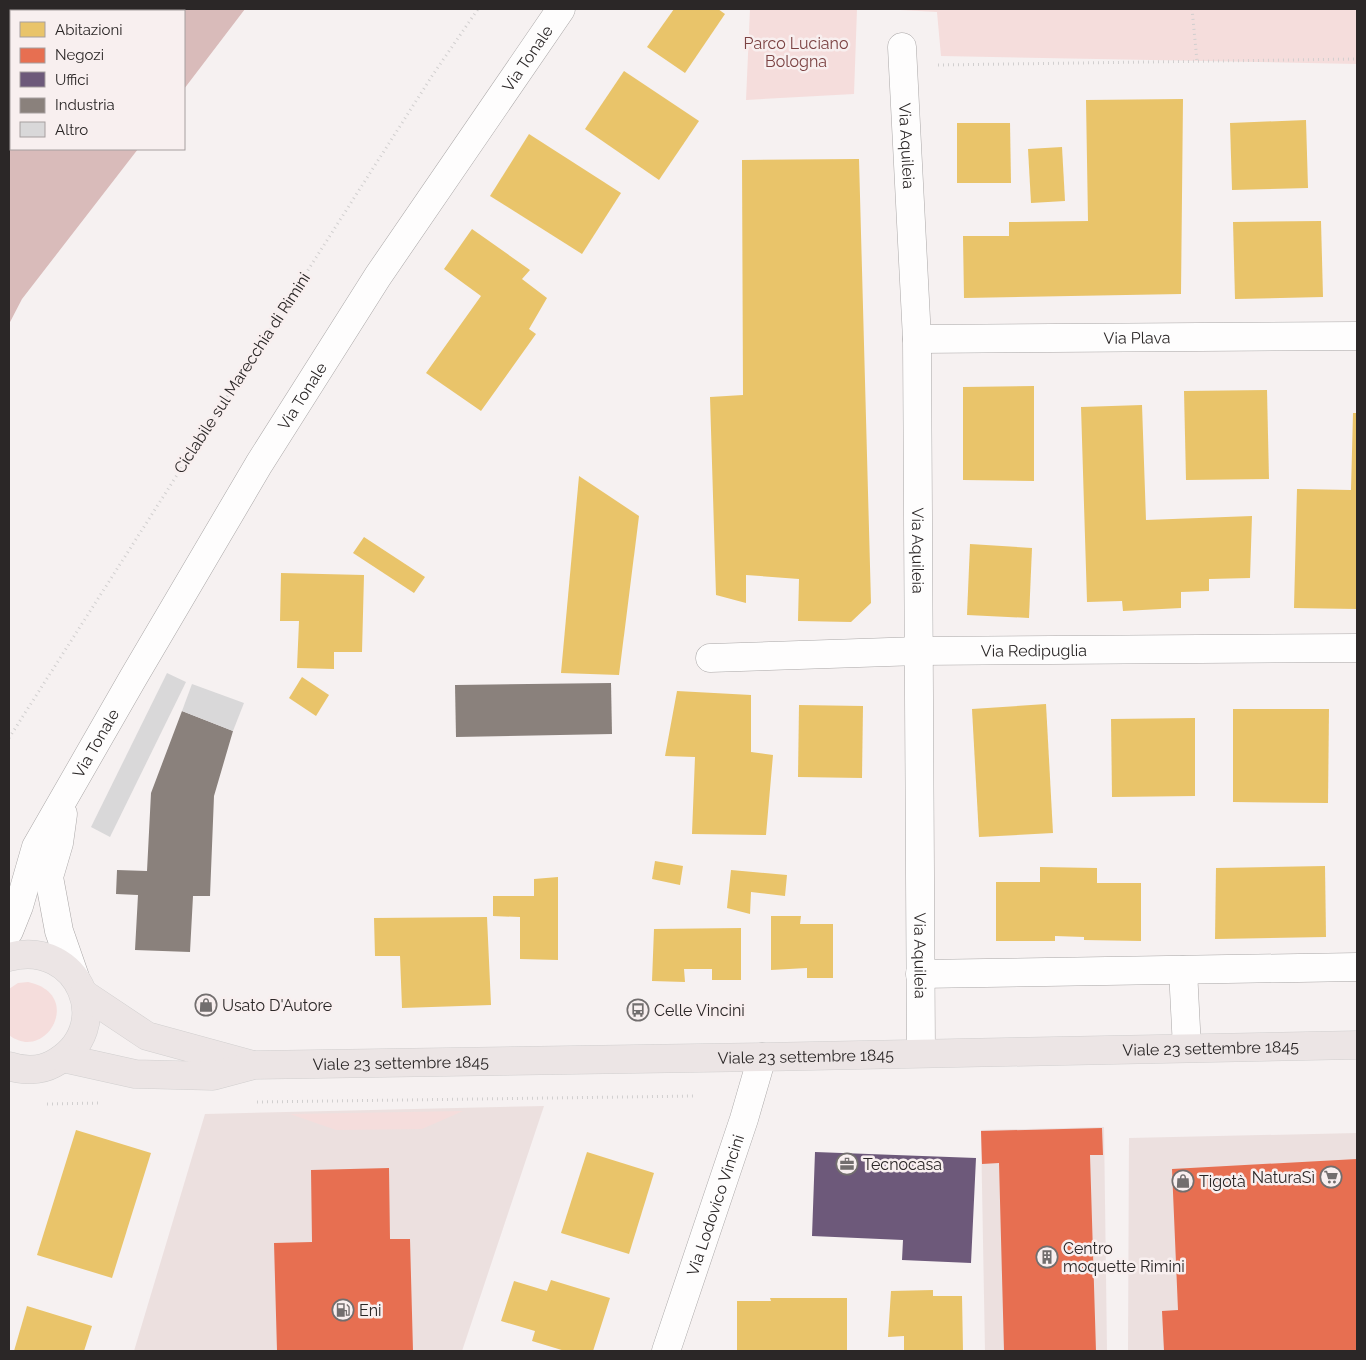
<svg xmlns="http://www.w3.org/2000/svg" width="1366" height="1360" font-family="Raleway,sans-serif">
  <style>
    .built { fill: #ece0df }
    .green { fill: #f5dddc }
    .water { fill: #d9bbba }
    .homes { fill: #e9c46a }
    .shops { fill: #e76f51 }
    .offices { fill: #6d597a }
    .industry { fill: #8a817c }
    .building { fill: #d9d8d9 }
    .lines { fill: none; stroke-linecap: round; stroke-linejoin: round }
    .minor-casing { stroke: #aaa7a7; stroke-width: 29 }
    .major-casing { stroke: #d1cfcf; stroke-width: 29 }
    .path { stroke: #d1cfcf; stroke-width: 3; stroke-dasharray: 1 4; stroke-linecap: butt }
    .minor { stroke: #fefdfd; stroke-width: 28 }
    .major { stroke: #ece5e5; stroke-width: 28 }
    .labels { text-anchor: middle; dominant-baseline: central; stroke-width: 5; stroke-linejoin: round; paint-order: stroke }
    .park-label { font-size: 16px; fill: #7b4242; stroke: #f8efef }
    .street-label { font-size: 16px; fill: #2b2727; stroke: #f8efef }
    .poi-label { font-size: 16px; fill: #2b2727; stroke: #f8efef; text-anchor: start }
  </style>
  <rect width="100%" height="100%" fill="#f6f1f1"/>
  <g class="built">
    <path d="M 544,1106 L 462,1351 L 134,1351 L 205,1114 Z"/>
    <path d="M 1104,1127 L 1107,1351 L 985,1351 L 981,1130 Z"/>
    <path d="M 1357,1133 L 1357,1351 L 1128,1351 L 1129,1138 Z"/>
  </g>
  <g class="green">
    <path d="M 750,9 L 857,9 L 854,94 L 746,100 Z"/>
    <path d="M 882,9 L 1357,9 L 1357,64 L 941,56 L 937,12 Z"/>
    <path d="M 28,982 C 85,994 46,1064 9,1035 L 9,989 L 18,983 Z"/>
    <path d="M 463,1111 L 422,1129 L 336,1130 L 290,1114 Z"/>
  </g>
  <path class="water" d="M 9,9 L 245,9 L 184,89 L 184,11 L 11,11 L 11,149 L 138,149 L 22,299 L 9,324 Z"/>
  <g class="homes">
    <path d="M 674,9 L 718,9 L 725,14 L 685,73 L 647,47 Z"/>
    <path d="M 624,71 L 699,121 L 659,180 L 585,129 Z"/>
    <path d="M 1183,99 L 1181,294 L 964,298 L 963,236 L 1009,236 L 1009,222 L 1088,221 L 1086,100 Z"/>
    <path d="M 1306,120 L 1308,188 L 1232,190 L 1230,123 Z"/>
    <path d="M 957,123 L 1010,123 L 1011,183 L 957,183 Z"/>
    <path d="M 529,134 L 621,193 L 582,254 L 490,196 Z"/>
    <path d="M 1062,147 L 1065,201 L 1031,203 L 1028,149 Z"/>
    <path d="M 859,159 L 871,603 L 851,622 L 798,621 L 799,579 L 746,575 L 746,603 L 716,595 L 710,397 L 743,395 L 742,160 Z"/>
    <path d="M 1321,221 L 1323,297 L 1235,299 L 1233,222 Z"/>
    <path d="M 472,229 L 530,270 L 522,279 L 547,298 L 529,329 L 536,334 L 481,411 L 426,373 L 481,296 L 444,269 Z"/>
    <path d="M 1034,386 L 1034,481 L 963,480 L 963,387 Z"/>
    <path d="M 1267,390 L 1269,479 L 1186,480 L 1184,391 Z"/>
    <path d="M 1142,405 L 1146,520 L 1252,516 L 1250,578 L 1209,579 L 1209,591 L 1181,592 L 1181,608 L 1123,611 L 1122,601 L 1087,602 L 1081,407 Z"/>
    <path d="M 1353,413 L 1357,413 L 1357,609 L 1294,608 L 1297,489 L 1351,490 Z"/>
    <path d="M 579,476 L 639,516 L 619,675 L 561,673 Z"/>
    <path d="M 364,537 L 425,577 L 414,593 L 353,553 Z"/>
    <path d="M 970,544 L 1032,548 L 1029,618 L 967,615 Z"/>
    <path d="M 281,573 L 364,575 L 362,652 L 334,652 L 334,669 L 297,668 L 299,621 L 280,621 Z"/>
    <path d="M 302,677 L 329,695 L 316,716 L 289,698 Z"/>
    <path d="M 677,691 L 751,695 L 751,752 L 773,755 L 766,835 L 692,834 L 695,757 L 665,756 Z"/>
    <path d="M 1046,704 L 1053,833 L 979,837 L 972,709 Z"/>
    <path d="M 799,705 L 863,706 L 862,778 L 798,777 Z"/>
    <path d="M 1233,709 L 1329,709 L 1328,803 L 1233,802 Z"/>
    <path d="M 1195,718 L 1195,796 L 1112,797 L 1111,719 Z"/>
    <path d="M 655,861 L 683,866 L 680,885 L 652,879 Z"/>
    <path d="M 1325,866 L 1326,937 L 1215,939 L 1216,868 Z"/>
    <path d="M 1040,867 L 1097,868 L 1097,883 L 1141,883 L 1141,941 L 1084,940 L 1084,937 L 1055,936 L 1055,941 L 996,941 L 996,882 L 1040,882 Z"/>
    <path d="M 731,870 L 787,875 L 785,896 L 751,892 L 750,914 L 727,908 Z"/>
    <path d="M 558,877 L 558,960 L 520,959 L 520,917 L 493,916 L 493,896 L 534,896 L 534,879 Z"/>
    <path d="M 771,916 L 801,916 L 800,924 L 833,924 L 833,978 L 807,978 L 807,968 L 771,970 Z"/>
    <path d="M 487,917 L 491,1005 L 402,1008 L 400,956 L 375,956 L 374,918 Z"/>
    <path d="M 741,928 L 741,980 L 712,980 L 712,969 L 684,969 L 685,982 L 652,981 L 654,929 Z"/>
    <path d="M 76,1130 L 151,1153 L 112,1278 L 37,1255 Z"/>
    <path d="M 587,1152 L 654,1173 L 629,1254 L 561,1233 Z"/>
    <path d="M 551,1280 L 610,1298 L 593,1351 L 565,1351 L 532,1341 L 535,1331 L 501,1321 L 514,1281 L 547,1291 Z"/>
    <path d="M 933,1290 L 933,1296 L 962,1296 L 963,1351 L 904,1351 L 904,1336 L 888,1337 L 891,1291 Z"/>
    <path d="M 770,1298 L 847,1298 L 847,1351 L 737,1351 L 737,1301 L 771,1301 Z"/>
    <path d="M 27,1306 L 92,1326 L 84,1351 L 14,1351 Z"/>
  </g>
  <g class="shops">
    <path d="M 1102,1128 L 1103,1155 L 1090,1155 L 1096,1351 L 1004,1351 L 999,1163 L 982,1164 L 981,1131 Z"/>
    <path d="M 1357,1159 L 1357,1351 L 1164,1351 L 1162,1311 L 1178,1310 L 1172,1169 Z"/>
    <path d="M 389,1168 L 390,1239 L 410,1239 L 413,1351 L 277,1351 L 274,1243 L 312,1242 L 311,1170 Z"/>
  </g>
  <path class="offices" d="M 815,1152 L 976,1158 L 971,1263 L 902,1260 L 903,1240 L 812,1236 Z"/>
  <g class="industry">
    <path d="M 611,683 L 612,734 L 456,737 L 455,685 Z"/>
    <path d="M 182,711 L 233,731 L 214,796 L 210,896 L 193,896 L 190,952 L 135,950 L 138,895 L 116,894 L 117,870 L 147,871 L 151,793 Z"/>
  </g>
  <g class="building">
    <path d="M 167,673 L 186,682 L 110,837 L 91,827 Z"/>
    <path d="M 192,684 L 244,703 L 233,731 L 182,711 Z"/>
  </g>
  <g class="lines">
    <g class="minor-casing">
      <g id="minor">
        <path id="s1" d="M 902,47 L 917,339 L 921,1053"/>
        <path id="s2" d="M 917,339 L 1357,336"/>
        <path id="s3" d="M 710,658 L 919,651 L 1357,648"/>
        <path d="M 63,814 L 59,843 L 49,877 L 59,931 L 75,977"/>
        <path id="s4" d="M 9,931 L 19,906 L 36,847 L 133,678 L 259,464 L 378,276 L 561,9"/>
        <path d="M 1183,970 L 1187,1048"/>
        <path d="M 920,974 L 1357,967"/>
        <path id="s5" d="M 666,1351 L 744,1119 L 762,1057"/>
      </g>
    </g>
    <g class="major-casing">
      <g id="major">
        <path d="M 9,957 C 79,938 118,1029 53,1064 C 40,1071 23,1071 9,1066"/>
        <path d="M 84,994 L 147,1036 L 253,1065"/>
        <path id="s6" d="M 63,1058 L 135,1074 L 213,1076 L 254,1065 L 762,1057 L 1357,1045"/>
      </g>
    </g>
    <g class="path">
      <path d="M 1192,9 L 1197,61"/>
      <path d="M 938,65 L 1357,59"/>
      <path d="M 9,738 L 432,76 L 478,9"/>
      <path d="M 257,1102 L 696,1096"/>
      <path d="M 47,1104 L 101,1103"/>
    </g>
    <use href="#minor" class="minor"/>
    <use href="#major" class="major"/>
  </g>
  <defs>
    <g id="shop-ring" transform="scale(1.125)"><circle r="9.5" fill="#f8efef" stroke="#726e6e" stroke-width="1.5"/><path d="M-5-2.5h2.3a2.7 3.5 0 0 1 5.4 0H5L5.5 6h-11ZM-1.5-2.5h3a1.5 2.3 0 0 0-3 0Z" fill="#726e6e"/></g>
    <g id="bus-ring" transform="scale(1.125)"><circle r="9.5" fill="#f8efef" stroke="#726e6e" stroke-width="1.5"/><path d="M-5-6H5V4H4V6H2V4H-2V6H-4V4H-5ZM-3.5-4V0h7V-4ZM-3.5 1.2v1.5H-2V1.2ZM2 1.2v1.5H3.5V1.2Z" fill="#726e6e"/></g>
    <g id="office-ring" transform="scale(1.125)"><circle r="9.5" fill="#f8efef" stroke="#726e6e" stroke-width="1.5"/><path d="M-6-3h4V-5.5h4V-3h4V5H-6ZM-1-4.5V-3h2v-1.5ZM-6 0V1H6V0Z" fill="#726e6e"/></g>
    <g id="supermarket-ring" transform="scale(1.125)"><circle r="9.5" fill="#f8efef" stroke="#726e6e" stroke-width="1.5"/><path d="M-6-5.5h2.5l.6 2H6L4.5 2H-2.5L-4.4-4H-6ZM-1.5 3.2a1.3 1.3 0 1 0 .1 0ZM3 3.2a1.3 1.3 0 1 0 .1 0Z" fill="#726e6e"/></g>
    <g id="building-ring" transform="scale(1.125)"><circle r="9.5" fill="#f8efef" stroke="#726e6e" stroke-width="1.5"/><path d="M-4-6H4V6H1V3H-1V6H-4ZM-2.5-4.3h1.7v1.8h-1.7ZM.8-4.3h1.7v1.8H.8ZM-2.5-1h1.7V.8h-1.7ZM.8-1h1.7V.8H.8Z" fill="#726e6e"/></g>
    <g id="fuel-ring" transform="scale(1.125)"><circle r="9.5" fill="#f8efef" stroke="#726e6e" stroke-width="1.5"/><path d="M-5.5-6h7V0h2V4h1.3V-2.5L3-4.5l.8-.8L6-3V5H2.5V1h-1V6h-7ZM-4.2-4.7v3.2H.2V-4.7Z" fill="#726e6e"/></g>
  </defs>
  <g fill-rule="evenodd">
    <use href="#shop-ring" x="206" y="1005"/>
    <use href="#bus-ring" x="638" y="1010"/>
    <use href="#office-ring" x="847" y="1164"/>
    <use href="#supermarket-ring" x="1331" y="1177"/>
    <use href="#shop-ring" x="1183" y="1181"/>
    <use href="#building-ring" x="1047" y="1257"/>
    <use href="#fuel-ring" x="343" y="1310"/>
  </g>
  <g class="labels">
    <g class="park-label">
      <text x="796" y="43">Parco Luciano<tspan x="796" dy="18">Bologna</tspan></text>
    </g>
    <g class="street-label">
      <text stroke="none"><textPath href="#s4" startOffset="1018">Via Tonale</textPath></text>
      <text stroke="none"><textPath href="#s1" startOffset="99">Via Aquileia</textPath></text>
      <text stroke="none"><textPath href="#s2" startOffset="220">Via Plava</textPath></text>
      <text transform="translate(242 373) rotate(-57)">Ciclabile sul Marecchia di Rimini</text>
      <text stroke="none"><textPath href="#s4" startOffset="612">Via Tonale</textPath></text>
      <text stroke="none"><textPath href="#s1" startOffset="504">Via Aquileia</textPath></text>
      <text stroke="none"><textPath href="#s3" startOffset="324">Via Redipuglia</textPath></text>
      <text stroke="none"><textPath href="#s4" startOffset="208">Via Tonale</textPath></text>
      <text stroke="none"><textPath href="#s1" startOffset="909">Via Aquileia</textPath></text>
      <text stroke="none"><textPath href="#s6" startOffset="1151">Viale 23 settembre 1845</textPath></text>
      <text stroke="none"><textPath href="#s6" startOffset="746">Viale 23 settembre 1845</textPath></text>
      <text stroke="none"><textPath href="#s6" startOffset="341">Viale 23 settembre 1845</textPath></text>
      <text stroke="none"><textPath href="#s5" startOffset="154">Via Lodovico Vincini</textPath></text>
    </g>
    <g class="poi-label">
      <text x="222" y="1005">Usato D'Autore</text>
      <text x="654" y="1010">Celle Vincini</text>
      <text x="863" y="1164">Tecnocasa</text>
      <text x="1315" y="1177" text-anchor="end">NaturaSì</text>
      <text x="1199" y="1181">Tigotà</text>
      <text x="1063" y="1248">Centro<tspan x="1063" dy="18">moquette Rimini</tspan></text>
      <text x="359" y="1310">Eni</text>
    </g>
  </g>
  <rect width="1366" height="1360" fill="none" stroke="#2b2727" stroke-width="20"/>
  <rect x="10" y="10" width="175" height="140" fill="#f8efef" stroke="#a69f9f"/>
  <rect x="20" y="22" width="25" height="15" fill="#e9c46a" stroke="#a69f9f"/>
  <text x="55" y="35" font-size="15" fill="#2b2727">Abitazioni</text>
  <rect x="20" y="48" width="25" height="15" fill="#e76f51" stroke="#a69f9f"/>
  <text x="55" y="60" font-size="15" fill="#2b2727">Negozi</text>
  <rect x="20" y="72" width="25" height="15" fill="#6d597a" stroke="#a69f9f"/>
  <text x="55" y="85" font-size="15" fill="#2b2727">Uffici</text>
  <rect x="20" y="98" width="25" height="15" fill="#8a817c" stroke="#a69f9f"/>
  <text x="55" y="110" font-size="15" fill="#2b2727">Industria</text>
  <rect x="20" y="122" width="25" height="15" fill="#d9d8d9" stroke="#a69f9f"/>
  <text x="55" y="135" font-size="15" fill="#2b2727">Altro</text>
</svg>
